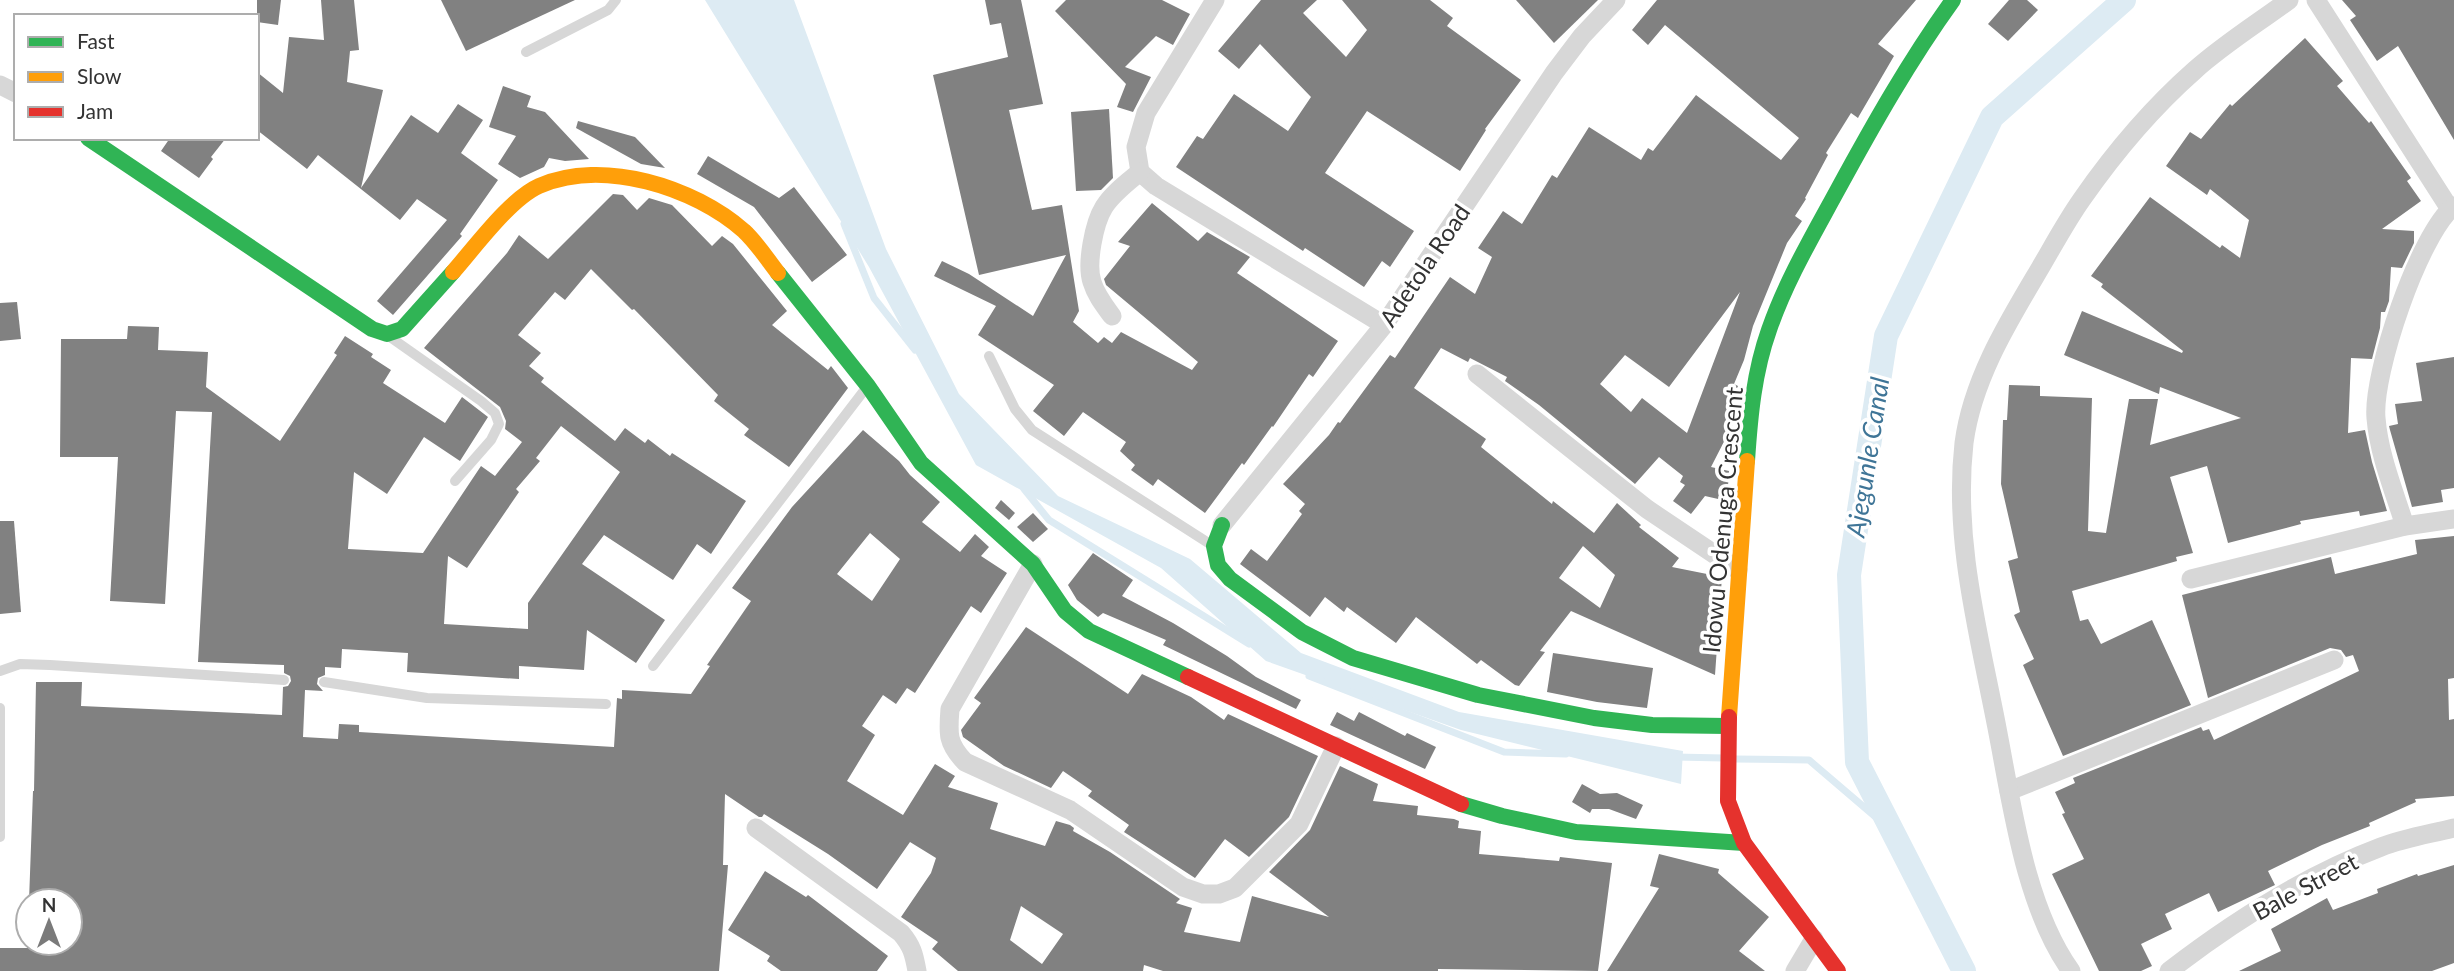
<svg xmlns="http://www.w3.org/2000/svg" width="2454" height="971" font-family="Lato,sans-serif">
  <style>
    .water { fill: #ddebf3 }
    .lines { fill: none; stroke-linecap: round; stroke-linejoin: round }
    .stream { stroke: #ddebf3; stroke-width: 7 }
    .canal { stroke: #ddebf3; stroke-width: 24 }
    .building { fill: #818181; fill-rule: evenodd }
    .lane { stroke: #d7d7d7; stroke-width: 10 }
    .street { stroke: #d7d7d7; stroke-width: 19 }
    .fast { stroke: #30b455; stroke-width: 16 }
    .slow { stroke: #ff9f0a; stroke-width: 16 }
    .jam { stroke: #e5322d; stroke-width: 16 }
    .labels { text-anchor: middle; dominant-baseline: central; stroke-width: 7; stroke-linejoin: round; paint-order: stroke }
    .street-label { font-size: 24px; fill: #333; stroke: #fff }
    .water-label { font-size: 26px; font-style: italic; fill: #3f7597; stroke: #fff }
  </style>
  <rect width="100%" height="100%" fill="#fff"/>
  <path class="water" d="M 705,0 L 794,0 L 886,249 L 959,394 L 1058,496 L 1190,559 L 1301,653 L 1459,712 L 1683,751 L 1681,784 L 1461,730 L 1266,661 L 1161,568 L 976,465 L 869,267 Z"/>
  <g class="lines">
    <g class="stream">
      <path d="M 844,224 L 874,298 L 915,350"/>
      <path d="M 1024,489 L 1049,520 L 1249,644"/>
      <path d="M 1309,676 L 1504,752 L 1566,754"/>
      <path d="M 1675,757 L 1723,758"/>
      <path d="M 1735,759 L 1809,760 L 1892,831"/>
    </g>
    <path class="canal" d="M 1964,971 L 1857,762 L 1849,575 L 1886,336 L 1992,117 L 2124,0"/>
  </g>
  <g class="building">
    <path d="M 257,0 L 281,0 L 278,25 L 257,22 Z"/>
    <path d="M 321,0 L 354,0 L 359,50 L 350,51 L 347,82 L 383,90 L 361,188 L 411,115 L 438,133 L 458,104 L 483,120 L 461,153 L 498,180 L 460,234 L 462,236 L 393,315 L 377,301 L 447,220 L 417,199 L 400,220 L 318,155 L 307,169 L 257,130 L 257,72 L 283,93 L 289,37 L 324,40 Z"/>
    <path d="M 441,0 L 575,0 L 466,51 Z"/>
    <path d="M 985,0 L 1021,0 L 1043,104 L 1009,110 L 1032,210 L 1062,205 L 1079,311 L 1073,322 L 1098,343 L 1104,337 L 1112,343 L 1121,332 L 1192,370 L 1198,362 L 1106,285 L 1104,279 L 1130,246 L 1118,242 L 1152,203 L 1198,241 L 1207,232 L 1250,257 L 1237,273 L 1338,341 L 1313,377 L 1309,374 L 1273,427 L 1272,426 L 1244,465 L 1242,463 L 1205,513 L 1158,479 L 1153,486 L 1131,470 L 1135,465 L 1120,451 L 1126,442 L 1083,412 L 1064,436 L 1033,411 L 1054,385 L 978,335 L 996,306 L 934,276 L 942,261 L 969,274 L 1033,316 L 1066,255 L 979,275 L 933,75 L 1008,57 L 1001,23 L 990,25 Z"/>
    <path d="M 1066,0 L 1162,0 L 1190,14 L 1173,45 L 1156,36 L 1125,67 L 1151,77 L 1133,112 L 1117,107 L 1126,84 L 1055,11 Z"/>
    <path d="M 1261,0 L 1317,0 L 1303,13 L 1346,57 L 1367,30 L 1342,0 L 1430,0 L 1453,18 L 1447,26 L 1521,80 L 1485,129 L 1486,130 L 1460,171 L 1367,111 L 1325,173 L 1414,231 L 1390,267 L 1382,261 L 1364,287 L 1305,248 L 1303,251 L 1176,167 L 1197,136 L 1203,139 L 1234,94 L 1288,131 L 1311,97 L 1260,44 L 1239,69 L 1218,51 Z"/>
    <path d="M 1516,0 L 1598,0 L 1554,43 Z"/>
    <path d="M 1657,0 L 1916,0 L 1878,44 L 1894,56 L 1859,116 L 1858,118 L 1851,113 L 1826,153 L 1828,155 L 1805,198 L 1806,199 L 1795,216 L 1802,221 L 1787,243 L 1753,326 L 1744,360 L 1734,384 L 1738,386 L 1733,424 L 1711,467 L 1729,471 L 1727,501 L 1705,496 L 1691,514 L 1673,501 L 1685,485 L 1680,482 L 1683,476 L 1659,457 L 1635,484 L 1539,405 L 1505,381 L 1507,377 L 1470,358 L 1468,362 L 1441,348 L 1414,388 L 1486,439 L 1481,447 L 1552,504 L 1553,501 L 1594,533 L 1617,503 L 1641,525 L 1639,527 L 1679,558 L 1672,567 L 1722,577 L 1715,675 L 1571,611 L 1540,651 L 1545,652 L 1519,686 L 1515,685 L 1481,660 L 1477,664 L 1416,617 L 1396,643 L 1347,607 L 1344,612 L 1325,597 L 1310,617 L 1240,564 L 1251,549 L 1267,561 L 1302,514 L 1299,511 L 1305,504 L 1283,484 L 1329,435 L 1338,422 L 1340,423 L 1390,355 L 1395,358 L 1450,277 L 1475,294 L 1492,257 L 1478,248 L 1503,211 L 1522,224 L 1552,175 L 1557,178 L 1589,127 L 1641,160 L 1648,148 L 1653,151 L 1696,95 L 1781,160 L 1799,138 L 1665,25 L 1648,45 L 1632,30 ZM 1740,292 L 1687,433 L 1642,398 L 1631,412 L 1600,384 L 1625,355 L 1669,387 ZM 1583,546 L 1615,575 L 1600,608 L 1559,578 Z"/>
    <path d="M 2009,0 L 2027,0 L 2038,10 L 2008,41 L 1988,24 Z"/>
    <path d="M 2342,0 L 2454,0 L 2454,140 L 2398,46 L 2377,61 L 2350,20 L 2356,16 Z"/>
    <path d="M 2305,38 L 2343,81 L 2337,86 L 2369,123 L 2371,121 L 2411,178 L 2407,181 L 2421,201 L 2382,229 L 2414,231 L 2414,243 L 2402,268 L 2391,267 L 2389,301 L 2385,312 L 2381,312 L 2380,328 L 2372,359 L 2351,358 L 2348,433 L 2365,430 L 2372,462 L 2387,511 L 2360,516 L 2359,511 L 2300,521 L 2301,524 L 2228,543 L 2207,466 L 2170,477 L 2193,553 L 2176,557 L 2177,561 L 2072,591 L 2080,621 L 2088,619 L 2101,644 L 2152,620 L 2191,705 L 2063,756 L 2023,665 L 2034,659 L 2014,615 L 2020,612 L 2008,561 L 2018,558 L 2001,484 L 2003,420 L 2007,420 L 2009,385 L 2040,386 L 2040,396 L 2092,398 L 2088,531 L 2106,533 L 2129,399 L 2158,399 L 2150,445 L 2241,418 L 2160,387 L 2159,394 L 2064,355 L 2082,311 L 2182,353 L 2183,351 L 2101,287 L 2103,284 L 2091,276 L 2150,197 L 2220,248 L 2222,245 L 2240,258 L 2249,220 L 2210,189 L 2207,195 L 2166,166 L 2190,132 L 2201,139 L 2230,104 L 2232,106 Z"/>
    <path d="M 503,86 L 531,96 L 527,107 L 545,112 L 589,159 L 565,161 L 549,158 L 544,167 L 520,178 L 498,164 L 516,136 L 489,127 Z"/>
    <path d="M 1109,109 L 1113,178 L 1101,190 L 1076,191 L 1071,112 Z"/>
    <path d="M 578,121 L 635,137 L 665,168 L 641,164 L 576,128 Z"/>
    <path d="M 170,138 L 226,138 L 211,157 L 213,159 L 199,178 L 161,151 Z"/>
    <path d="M 708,156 L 779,198 L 794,187 L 847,255 L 812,282 L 754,207 L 697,174 Z"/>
    <path d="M 613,194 L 623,195 L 637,210 L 649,198 L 672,205 L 712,246 L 722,236 L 733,244 L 787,311 L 772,325 L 828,370 L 831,366 L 848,388 L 789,467 L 744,435 L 749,429 L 714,401 L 718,395 L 634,309 L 632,310 L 591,269 L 565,300 L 555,292 L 518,335 L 541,353 L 529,366 L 544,378 L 541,382 L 615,441 L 625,428 L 645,443 L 648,439 L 670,456 L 672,453 L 746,501 L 711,554 L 697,544 L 673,580 L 604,535 L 582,564 L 665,620 L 636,663 L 587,630 L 584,670 L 519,666 L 519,679 L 407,672 L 408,653 L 342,649 L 341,668 L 325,667 L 325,675 L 318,678 L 317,684 L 323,691 L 305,690 L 303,737 L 338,739 L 339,724 L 359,725 L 359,732 L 614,747 L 617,698 L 622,699 L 622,690 L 691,694 L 710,666 L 707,665 L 751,601 L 732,588 L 792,507 L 863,430 L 899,461 L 910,475 L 940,502 L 922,522 L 960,552 L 975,534 L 989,547 L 981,556 L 1007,573 L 981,613 L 971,606 L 915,693 L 907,688 L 896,704 L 883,695 L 862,726 L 875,735 L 847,781 L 903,815 L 935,764 L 955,776 L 948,787 L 998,803 L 990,829 L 1045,846 L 1056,821 L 1070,825 L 1074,828 L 1073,831 L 1110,852 L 1180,899 L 1176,903 L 1192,908 L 1184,932 L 1240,942 L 1252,896 L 1329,917 L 1269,872 L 1310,830 L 1340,766 L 1378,784 L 1373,801 L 1418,806 L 1417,815 L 1454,819 L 1459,821 L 1458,828 L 1481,831 L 1479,854 L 1559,861 L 1560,857 L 1612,863 L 1598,971 L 1438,969 L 1438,971 L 1163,971 L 1144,965 L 1143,971 L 958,971 L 932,949 L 938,942 L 901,917 L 931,873 L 936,858 L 910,842 L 877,889 L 828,854 L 764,814 L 762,817 L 759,817 L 725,794 L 723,865 L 728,865 L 719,971 L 0,971 L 0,948 L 27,948 L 27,943 L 70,943 L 70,901 L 29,901 L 33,791 L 34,791 L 36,682 L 82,682 L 81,706 L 282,715 L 283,687 L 288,686 L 291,681 L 290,676 L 284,673 L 284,665 L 198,662 L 212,412 L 176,411 L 165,604 L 110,601 L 118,457 L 60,457 L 61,339 L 127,339 L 128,326 L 159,327 L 158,350 L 208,352 L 206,387 L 280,441 L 337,355 L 334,353 L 345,336 L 373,354 L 371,357 L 391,370 L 383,383 L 445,423 L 462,397 L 488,417 L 460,461 L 424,437 L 387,494 L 354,472 L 348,549 L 423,553 L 481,466 L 495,476 L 522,442 L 505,429 L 506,421 L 500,407 L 424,348 L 507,253 L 519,235 L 548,259 ZM 561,426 L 620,472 L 528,603 L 528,629 L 444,624 L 448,556 L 467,568 L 519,492 L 516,489 L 540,461 L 536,458 ZM 870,533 L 900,559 L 872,601 L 837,574 ZM 1021,906 L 1063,934 L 1042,964 L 1010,940 Z"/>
    <path d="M 17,302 L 21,339 L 0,341 L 0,303 Z"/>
    <path d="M 2454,357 L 2454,488 L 2441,490 L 2443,502 L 2412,507 L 2390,430 L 2389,426 L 2398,424 L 2395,404 L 2422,401 L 2416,363 Z"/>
    <path d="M 1001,500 L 1015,513 L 1009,520 L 995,508 Z"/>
    <path d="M 1033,513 L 1048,529 L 1033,542 L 1017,527 Z"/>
    <path d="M 0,521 L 14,521 L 21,612 L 0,614 Z"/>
    <path d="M 2454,536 L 2454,678 L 2448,679 L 2449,720 L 2454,719 L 2454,796 L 2415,799 L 2416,802 L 2369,823 L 2370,826 L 2322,845 L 2268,871 L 2275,885 L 2218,912 L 2209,893 L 2165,914 L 2172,929 L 2141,944 L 2152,966 L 2141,971 L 2099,971 L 2052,874 L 2084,859 L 2062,814 L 2065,813 L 2055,792 L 2075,783 L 2073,778 L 2201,727 L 2203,731 L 2209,729 L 2214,740 L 2359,671 L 2353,655 L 2346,657 L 2341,650 L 2330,648 L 2208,698 L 2182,595 L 2331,557 L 2335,574 L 2417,554 L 2415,540 Z"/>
    <path d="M 1093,553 L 1133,580 L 1122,596 L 1173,623 L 1227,656 L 1256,677 L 1301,700 L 1296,709 L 1163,645 L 1166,640 L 1103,613 L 1098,617 L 1077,600 L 1068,585 Z"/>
    <path d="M 1026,627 L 1128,694 L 1142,674 L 1191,697 L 1224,720 L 1228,714 L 1318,756 L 1289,817 L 1249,857 L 1225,839 L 1195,878 L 1124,832 L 1129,825 L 1088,796 L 1092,791 L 1063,771 L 1051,788 L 1004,766 L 963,737 L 961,730 L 981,703 L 974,698 Z"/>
    <path d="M 1553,653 L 1653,668 L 1647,708 L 1597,702 L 1547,692 Z"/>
    <path d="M 1337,712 L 1354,721 L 1359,712 L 1405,736 L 1407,733 L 1436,747 L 1425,769 L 1330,725 Z"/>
    <path d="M 1582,784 L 1600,794 L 1617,793 L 1643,805 L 1636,819 L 1609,809 L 1592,809 L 1590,813 L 1572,802 Z"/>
    <path d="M 1659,854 L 1719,869 L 1718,873 L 1769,917 L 1739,951 L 1765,971 L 1607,971 L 1659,888 L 1650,886 Z"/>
    <path d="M 2454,865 L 2454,963 L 2432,971 L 2239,971 L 2281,951 L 2271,929 L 2327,898 L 2333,910 L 2378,893 L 2377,889 L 2417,874 L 2418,876 Z"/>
    <path d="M 765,871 L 806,897 L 808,895 L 888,956 L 877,971 L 781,971 L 767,961 L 770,956 L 728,930 Z"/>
  </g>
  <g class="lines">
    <g class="lane">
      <path d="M 526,52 L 608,10 L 616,0"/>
      <path d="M 390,337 L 481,401 L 495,413 L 499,424 L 491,440 L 455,481"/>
      <path d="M 989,356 L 1015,409 L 1032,430 L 1210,544"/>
      <path d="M 653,666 L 866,388"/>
      <path d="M 0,671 L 20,664 L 50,665 L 284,680"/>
      <path d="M 324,682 L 427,698 L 606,704"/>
      <path d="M 0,708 L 0,837"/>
    </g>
    <g class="street">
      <path d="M 1215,0 L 1146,113 L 1136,147 L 1140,172 L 1156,186 L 1384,325"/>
      <path d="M 2316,0 L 2450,209"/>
      <path d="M 0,85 L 16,93"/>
      <path d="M 1112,316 C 1104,305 1096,295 1092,282 C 1086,264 1094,223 1104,207 C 1113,193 1128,182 1140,172"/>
      <path d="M 1477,374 L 1647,509 L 1738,570"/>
      <path d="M 1222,525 L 1384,325 L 1554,73 L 1582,36 L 1616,0"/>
      <path d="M 2405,526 C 2394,491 2379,455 2376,418 C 2372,374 2419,234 2454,206"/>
      <path d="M 1033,564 L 950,709 C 948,734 947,743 965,762 L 1070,810 L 1183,887 L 1203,894 L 1219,894 L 1235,888 L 1299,824 L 1336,746"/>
      <path d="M 2191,579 L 2405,526 L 2454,519"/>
      <path d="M 2009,791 L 2334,660"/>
      <path d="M 756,828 L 901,933 C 912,946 914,954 917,971"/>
      <path d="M 1795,971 L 1814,939"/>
      <path d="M 2071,971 C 2025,907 2012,805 1997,728 C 1979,634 1953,540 1964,443 C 1972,382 2005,327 2036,275 C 2051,250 2065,223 2082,199 C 2114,153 2153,107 2195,70 C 2224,44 2258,23 2289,0"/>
      <path d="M 2169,971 C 2234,921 2304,876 2381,847 C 2404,838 2430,834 2454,828"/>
    </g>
    <g class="fast">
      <path d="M 88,138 L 372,329 L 387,334 L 402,329 L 453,272"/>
      <path d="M 778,273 L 868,386 L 921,463 L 1033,564 L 1065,611 L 1089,631 L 1188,677"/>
      <path d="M 1747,461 C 1750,416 1754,372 1769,330 C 1786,281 1812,237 1837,191 C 1873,125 1909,61 1953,0"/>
      <path d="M 1222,525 L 1214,546 L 1218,565 L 1230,579 L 1302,632 L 1353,658 L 1478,695 L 1594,718 L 1652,725 L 1728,726"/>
      <path d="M 1461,804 L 1502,816 L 1576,832 L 1744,843"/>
    </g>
    <g class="slow">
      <path d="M 453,272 C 475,247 510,199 539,186 C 603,158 694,187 744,231 C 757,243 767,259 778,273"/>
      <path d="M 1729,717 L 1747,461"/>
    </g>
    <g class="jam">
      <path d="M 1188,677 L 1461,804"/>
      <path d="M 1729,717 L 1728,801 L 1744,843 L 1838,971"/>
    </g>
  </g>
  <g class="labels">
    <g class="street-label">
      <text transform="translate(1424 265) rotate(-56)">Adetola Road</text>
      <text transform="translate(1722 520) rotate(-85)">Idowu Odenuga Crescent</text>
      <text transform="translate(2305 886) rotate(-28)">Bale Street</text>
    </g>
    <g class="water-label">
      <text transform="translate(1867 457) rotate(-81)">Ajegunle Canal</text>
    </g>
  </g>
  <rect x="14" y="14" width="245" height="126" fill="#ffffff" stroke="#adadad" stroke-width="2"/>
  <rect x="28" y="37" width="35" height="10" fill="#30b455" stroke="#adadad" stroke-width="2"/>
  <text x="77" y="49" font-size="21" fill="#333333">Fast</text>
  <rect x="28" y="72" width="35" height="10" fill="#ff9f0a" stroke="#adadad" stroke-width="2"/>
  <text x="77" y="84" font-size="21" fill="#333333">Slow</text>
  <rect x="28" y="107" width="35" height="10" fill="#e5322d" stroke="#adadad" stroke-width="2"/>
  <text x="77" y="119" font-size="21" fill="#333333">Jam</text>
  <g transform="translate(49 922)"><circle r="33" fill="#ffffff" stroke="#adadad" stroke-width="2"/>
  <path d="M0-5L12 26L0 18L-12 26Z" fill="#7a7a7a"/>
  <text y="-10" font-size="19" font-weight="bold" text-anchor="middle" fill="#333333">N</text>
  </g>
</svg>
